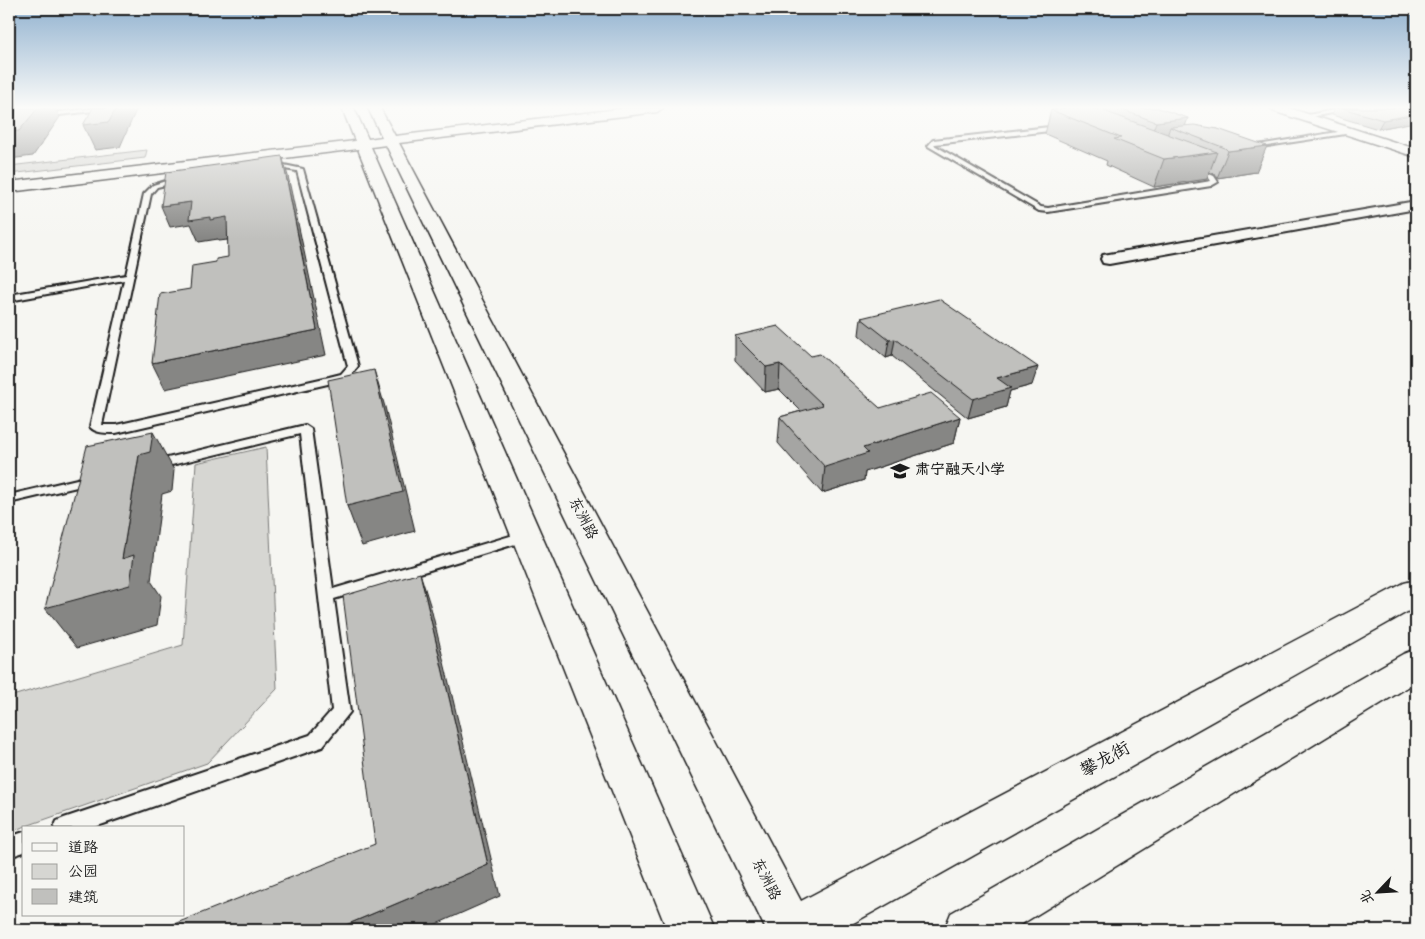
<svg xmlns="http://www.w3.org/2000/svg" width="1425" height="939" font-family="'Gochi Hand','LXGW WenKai TC',sans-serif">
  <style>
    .green { fill: #d6d6d2; stroke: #797977 }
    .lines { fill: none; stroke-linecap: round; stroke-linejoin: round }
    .lane-casing { stroke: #1c1c1c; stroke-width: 4 }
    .street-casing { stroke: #1c1c1c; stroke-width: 4 }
    .secondary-casing { stroke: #1c1c1c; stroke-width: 3 }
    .lane { fill: #f6f6f2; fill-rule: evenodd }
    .street { fill: #f6f6f2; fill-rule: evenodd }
    .secondary { fill: #f6f6f2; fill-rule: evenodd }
    .wall { fill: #a5a5a3; stroke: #1c1c1c }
    .shaded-wall { fill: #868684; stroke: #1c1c1c }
    .building { fill: #c0c0bd; stroke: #1c1c1c }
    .labels { text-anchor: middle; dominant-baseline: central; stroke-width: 4; stroke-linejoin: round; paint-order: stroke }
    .poi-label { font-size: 15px; font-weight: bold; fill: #1c1c1c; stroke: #f6f6f2; text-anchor: start }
    .street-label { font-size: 15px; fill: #1c1c1c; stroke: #f6f6f2 }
    .near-street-label { font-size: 18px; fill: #1c1c1c; stroke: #f6f6f2 }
  </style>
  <rect width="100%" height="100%" fill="#f6f6f2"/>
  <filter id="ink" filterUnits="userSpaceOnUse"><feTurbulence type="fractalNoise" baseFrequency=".02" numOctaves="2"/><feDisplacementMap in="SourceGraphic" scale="10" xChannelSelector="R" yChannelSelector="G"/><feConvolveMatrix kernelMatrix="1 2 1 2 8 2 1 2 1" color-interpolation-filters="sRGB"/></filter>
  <g filter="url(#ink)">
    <g class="green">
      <path d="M 147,150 L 145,158 L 9,174 L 9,166 Z"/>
      <path d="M 266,447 L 277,689 L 207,763 L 9,832 L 9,697 L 183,645 L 196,463 Z"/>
    </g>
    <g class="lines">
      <g class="lane-casing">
        <g id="lane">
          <path d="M 99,108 L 118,108 L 9,121 L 9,117 Z"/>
          <path d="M 1344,108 L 1357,108 L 1311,117 L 1308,115 Z"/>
          <path d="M 1067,125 L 1097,129 L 1214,176 L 1218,182 L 1211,186 L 1048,212 L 1039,211 L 928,146 L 933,140 ZM 1067,129 L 1094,132 L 1209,178 L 1211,181 L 1048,208 L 1041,207 L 934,145 L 935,144 Z"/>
          <path d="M 1350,130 L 1352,133 L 1248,149 L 1245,147 Z"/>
          <path d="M 284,165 L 303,169 L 358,366 C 350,377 345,380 332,383 L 116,433 C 107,433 97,434 90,427 L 124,280 L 9,301 L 9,295 L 126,275 L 144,194 L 153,185 L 169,180 ZM 284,169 L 297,171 L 348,366 L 341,374 L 329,377 L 116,425 L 102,425 L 151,194 L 157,187 L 170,184 Z"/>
          <path d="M 305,425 L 311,429 L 333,589 L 527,531 L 532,533 L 534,536 L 532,539 L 334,599 L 350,712 L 322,747 L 92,828 L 54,828 L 57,821 L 64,818 L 310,735 L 332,710 L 300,434 L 155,469 L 149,465 L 155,461 Z"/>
          <path d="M 94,475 L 98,476 L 100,479 L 98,482 L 9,503 L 9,495 Z"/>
          <path d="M 24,832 L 24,852 L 9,857 L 9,837 Z"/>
        </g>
      </g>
      <g class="street-casing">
        <path id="street" d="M 1416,201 L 1416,209 L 1109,264 L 1103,263 L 1101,259 L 1103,255 L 1109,254 Z"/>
      </g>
      <g class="secondary-casing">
        <g id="secondary">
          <path d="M 342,108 L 354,108 L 368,139 L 382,137 L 368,108 L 380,108 L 395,136 L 627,108 L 663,108 L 657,112 L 399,143 L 801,901 L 1404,583 L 1416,580 L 1416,607 L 841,930 L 766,930 L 386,145 L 371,147 L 715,930 L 667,930 L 358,149 L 9,192 L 9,182 L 355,141 Z"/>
          <path d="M 1271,108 L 1289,108 L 1416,149 L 1416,157 L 1273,111 Z"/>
          <path d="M 1416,649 L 1416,682 L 1012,930 L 944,930 L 951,913 L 1403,654 Z"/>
        </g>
      </g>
      <use href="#lane" class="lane"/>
      <use href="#street" class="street"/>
      <use href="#secondary" class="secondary"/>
    </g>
    <g class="wall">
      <path d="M 1104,108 L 1158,108 L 1188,118 L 1185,126 L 1218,129 L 1256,172 L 1217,178 L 1215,174 L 1209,172 L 1207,179 L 1154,187 L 1106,165 L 1107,161 L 1045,134 L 1051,110 L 1103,111 Z"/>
      <path d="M 1335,108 L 1416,108 L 1416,123 L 1414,122 L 1378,129 L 1332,115 Z"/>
      <path d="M 861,318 L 1032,385 L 1010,391 L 1006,407 L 968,418 L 892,356 L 886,358 L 859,335 Z"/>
      <path d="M 735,336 L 811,356 L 880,408 L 960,417 L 954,443 L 865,472 L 864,480 L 822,493 L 778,443 L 780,417 L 801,411 L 779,389 L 765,392 L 735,360 Z"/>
    </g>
    <g class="shaded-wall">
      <path d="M 38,108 L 55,108 L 60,117 L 33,156 L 9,159 L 9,132 Z"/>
      <path d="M 116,108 L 137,108 L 120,147 L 95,150 L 83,125 Z"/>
      <path d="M 1416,114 L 1416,117 L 1414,122 L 1378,129 L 1383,120 Z"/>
      <path d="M 1188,118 L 1183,132 L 1170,127 L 1164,145 L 1147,147 L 1156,122 Z"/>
      <path d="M 1267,146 L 1256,172 L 1217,178 L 1228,151 Z"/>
      <path d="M 1217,152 L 1207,179 L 1154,187 L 1164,159 Z"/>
      <path d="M 282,156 L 288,176 L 326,355 L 165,389 L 152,363 L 317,330 Z"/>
      <path d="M 191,202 L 210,217 L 227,217 L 236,239 L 219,241 L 218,239 L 199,242 L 191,224 L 170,227 L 161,206 Z"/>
      <path d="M 895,339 L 892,356 L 886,358 L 889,340 Z"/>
      <path d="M 780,364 L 779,389 L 765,392 L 766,367 Z"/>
      <path d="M 1038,367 L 1032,385 L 1010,391 L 1006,407 L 968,418 L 973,399 L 997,378 Z"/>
      <path d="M 374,370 L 385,407 L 415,531 L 362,546 L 347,506 Z"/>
      <path d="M 960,417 L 954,443 L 865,472 L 864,480 L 822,493 L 825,467 L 863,448 Z"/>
      <path d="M 153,432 L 174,470 L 172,491 L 162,494 L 151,581 L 161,596 L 157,625 L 77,648 L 45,608 L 122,559 L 139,455 Z"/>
      <path d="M 420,573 L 431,608 L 500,896 L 423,930 L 334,930 L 488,865 Z"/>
    </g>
    <g class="building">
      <path d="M 14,108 L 38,108 L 19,131 L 9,132 L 9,115 Z"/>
      <path d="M 93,108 L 116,108 L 109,122 L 83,125 Z"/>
      <path d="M 1067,108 L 1083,108 L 1101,110 L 1217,152 L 1164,159 L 1114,139 L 1121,138 L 1051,110 Z"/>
      <path d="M 1117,108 L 1158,108 L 1188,118 L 1156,122 Z"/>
      <path d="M 1342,108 L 1416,108 L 1416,114 L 1383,120 Z"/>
      <path d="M 1194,125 L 1218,129 L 1267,146 L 1228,151 L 1225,148 L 1170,127 Z"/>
      <path d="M 282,156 L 317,330 L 152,363 L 160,294 L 190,289 L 192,266 L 216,262 L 216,259 L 228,257 L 227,217 L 210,220 L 210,217 L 189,220 L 191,202 L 161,206 L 166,172 Z"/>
      <path d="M 939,299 L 1038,367 L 997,378 L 1011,388 L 973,399 L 895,339 L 889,340 L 861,318 Z"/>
      <path d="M 778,326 L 811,356 L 820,354 L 880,408 L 931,393 L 960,417 L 863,448 L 868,453 L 825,467 L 780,417 L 823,405 L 780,364 L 766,367 L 735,336 Z"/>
      <path d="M 374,370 L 403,492 L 347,506 L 328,380 Z"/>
      <path d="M 153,432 L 150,452 L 139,455 L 122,559 L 134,555 L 130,585 L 45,608 L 87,446 Z"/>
      <path d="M 420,573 L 488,865 L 334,930 L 159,930 L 375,844 L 343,596 Z"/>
    </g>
  </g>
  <linearGradient id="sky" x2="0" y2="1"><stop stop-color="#90b1cf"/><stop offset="0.45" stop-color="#fbfbf9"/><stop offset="1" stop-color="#fbfbf9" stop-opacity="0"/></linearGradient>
  <rect width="1425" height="239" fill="url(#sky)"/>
  <defs>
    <g id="school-bare" transform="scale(1.5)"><path d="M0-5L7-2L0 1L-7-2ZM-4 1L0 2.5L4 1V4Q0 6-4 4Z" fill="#1c1c1c" stroke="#f6f6f2" stroke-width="2.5" paint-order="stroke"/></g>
  </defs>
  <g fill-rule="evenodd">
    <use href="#school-bare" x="900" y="471"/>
  </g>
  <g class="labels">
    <g class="poi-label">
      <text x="915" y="471">肃宁融天小学</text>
    </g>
    <g class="street-label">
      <text transform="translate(582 519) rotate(63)">东洲路</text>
      <text transform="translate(765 880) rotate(63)">东洲路</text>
    </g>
    <g class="near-street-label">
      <text transform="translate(1106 761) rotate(-29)">攀龙街</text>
    </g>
  </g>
  <rect width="1425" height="939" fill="none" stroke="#f6f6f2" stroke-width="30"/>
  <rect x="15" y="15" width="1395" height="909" fill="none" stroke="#1c1c1c" stroke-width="2" filter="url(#ink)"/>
  <rect x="22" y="826" width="162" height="90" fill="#f6f6f2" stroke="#9f9f9c"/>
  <rect x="32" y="843" width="25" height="8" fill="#f6f6f2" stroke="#9f9f9c"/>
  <text x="68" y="852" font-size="15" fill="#1c1c1c">道路</text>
  <rect x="32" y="864" width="25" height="15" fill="#d6d6d2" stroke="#9f9f9c"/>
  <text x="68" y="876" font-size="15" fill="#1c1c1c">公园</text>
  <rect x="32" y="889" width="25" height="15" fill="#c0c0bd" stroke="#9f9f9c"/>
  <text x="68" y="902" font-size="15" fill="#1c1c1c">建筑</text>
  <g transform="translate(1378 892) rotate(245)" stroke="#f6f6f2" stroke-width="4" paint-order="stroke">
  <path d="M0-4L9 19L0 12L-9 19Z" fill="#1c1c1c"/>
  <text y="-8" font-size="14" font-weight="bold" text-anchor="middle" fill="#1c1c1c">北</text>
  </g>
</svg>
